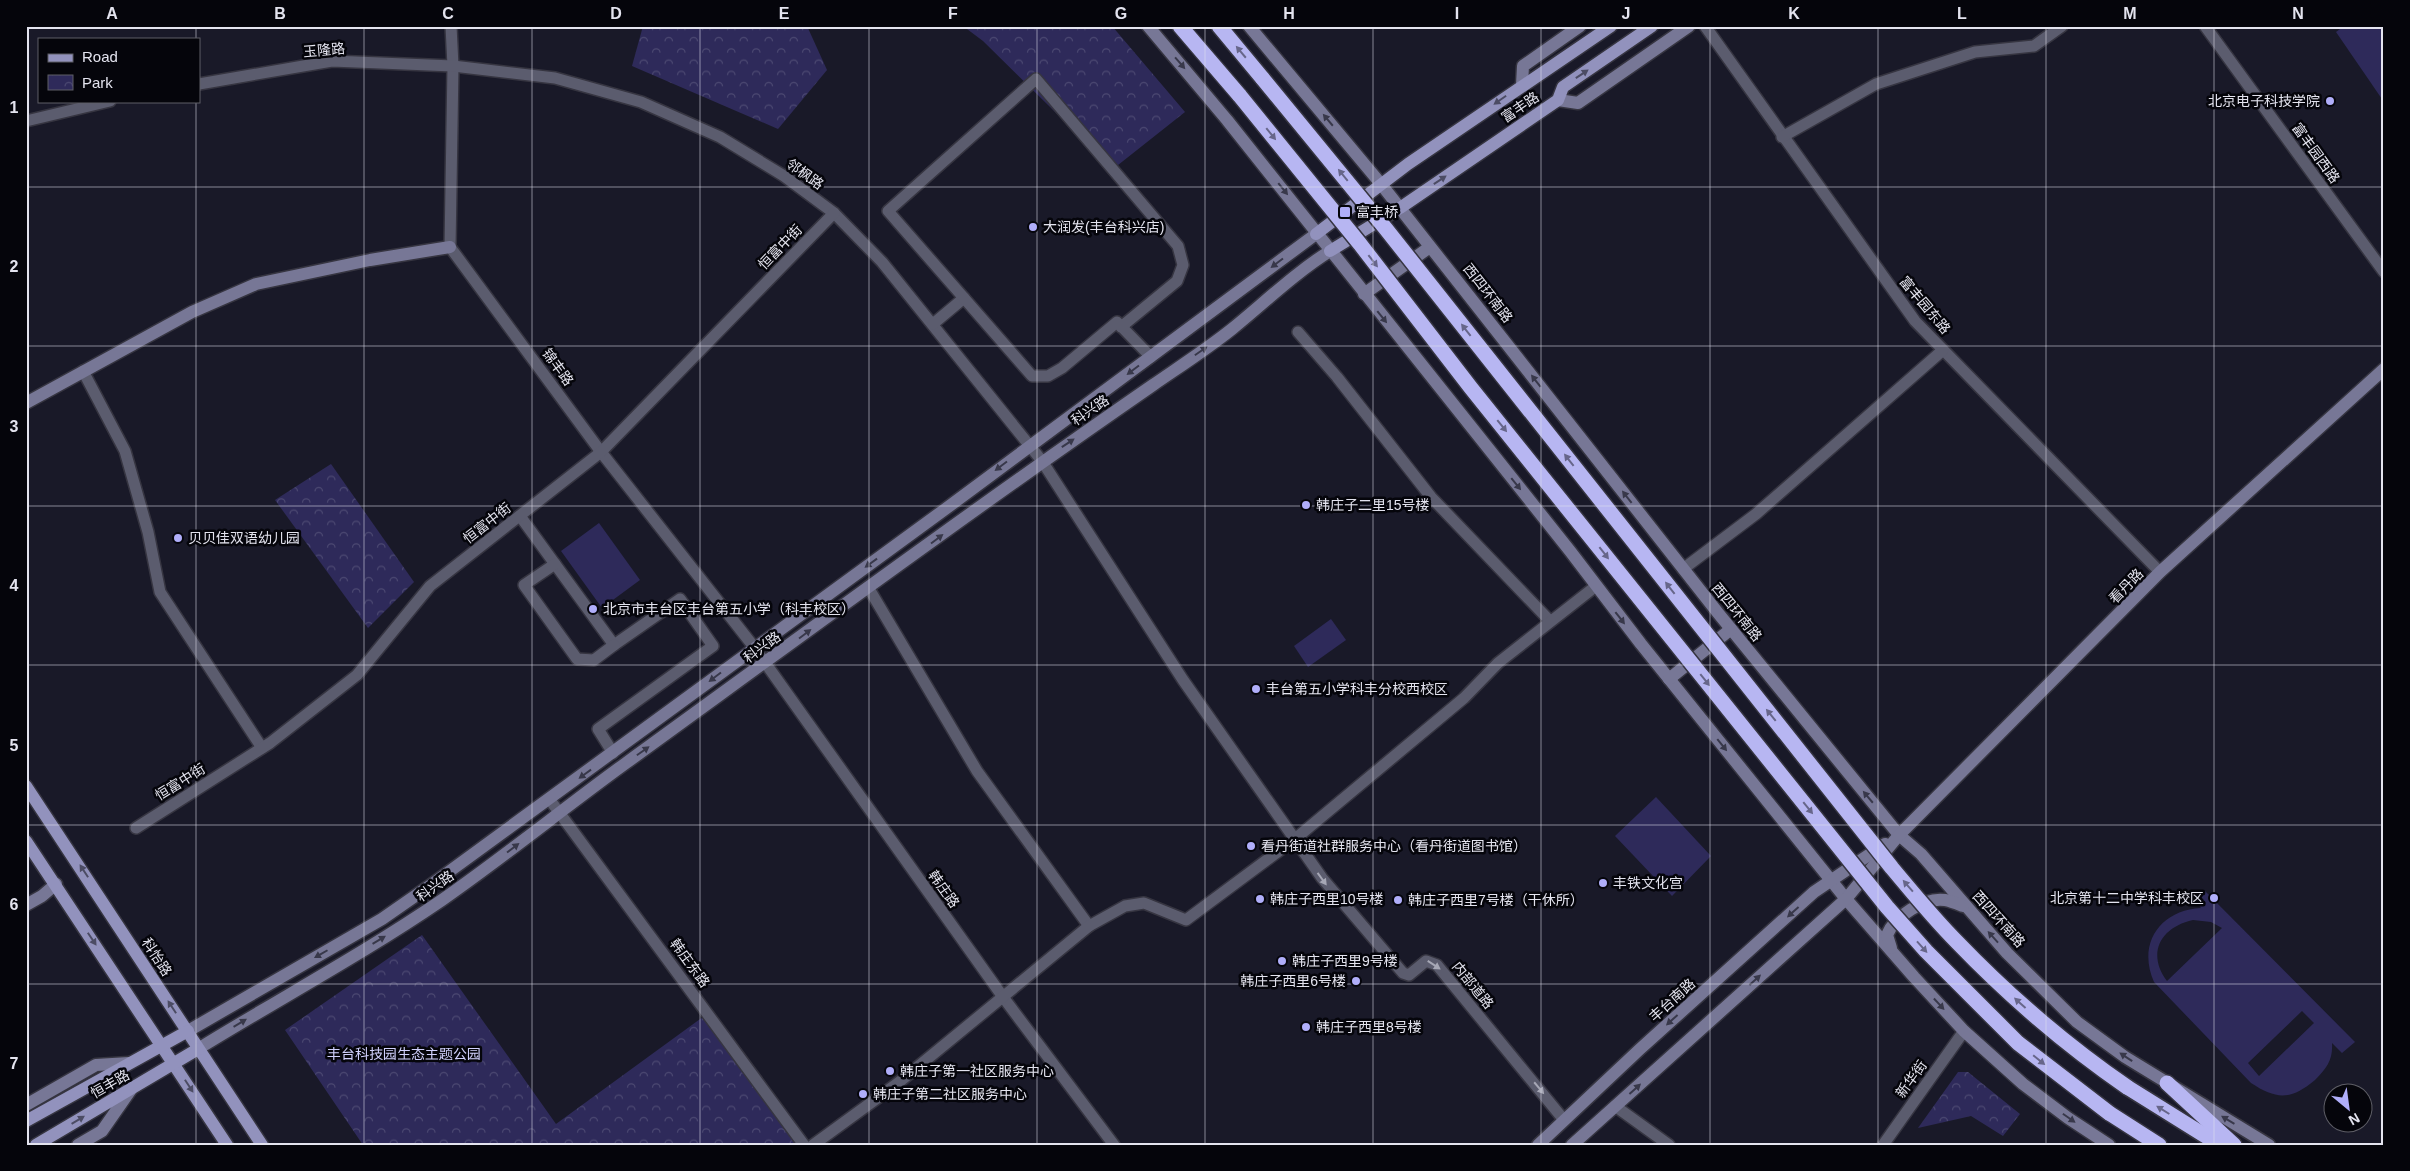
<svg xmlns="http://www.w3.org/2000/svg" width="2410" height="1171" font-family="Arial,'Noto Sans SC',sans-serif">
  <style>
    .park { fill: url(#park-crowns) }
    .garden { fill: #2e2a5a; fill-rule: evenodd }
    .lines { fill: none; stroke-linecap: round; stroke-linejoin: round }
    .street-casing { stroke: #363541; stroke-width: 14 }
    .secondary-casing { stroke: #363541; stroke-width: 15 }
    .primary-casing { stroke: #363541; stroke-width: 15 }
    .highway-casing { stroke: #363541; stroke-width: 18 }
    .street { stroke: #5b5c6e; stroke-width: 11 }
    .secondary { stroke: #777796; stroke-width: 12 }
    .primary { stroke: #9292bd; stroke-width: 12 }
    .highway { stroke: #b7b6f2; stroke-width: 15 }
    .highway-bridge-casing { stroke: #363541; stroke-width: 18; stroke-linecap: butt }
    .highway-bridge { stroke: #b7b6f2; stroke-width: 15 }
    .oneway { fill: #67668a }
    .oneway2 { fill: #38384a }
    .oneway3 { fill: #4c4c64 }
    .oneway4 { fill: #a6a7b5 }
    .grid { fill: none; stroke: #e4e4ef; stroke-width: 1; stroke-opacity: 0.55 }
    .poi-dot { fill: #b0aefa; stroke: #05050b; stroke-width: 2 }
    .labels { text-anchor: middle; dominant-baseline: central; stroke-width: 5; stroke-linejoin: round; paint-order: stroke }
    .street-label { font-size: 14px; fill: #e4e4ef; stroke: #05050b }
    .poi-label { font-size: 14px; fill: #e4e4ef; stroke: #05050b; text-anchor: start }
    .park-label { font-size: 14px; fill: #d1d1fd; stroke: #05050b }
    .neatline { fill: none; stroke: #e4e4ef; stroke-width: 2 }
    .grid-label { font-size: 16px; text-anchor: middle; font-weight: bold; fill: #e4e4ef }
  </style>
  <defs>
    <pattern id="park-crowns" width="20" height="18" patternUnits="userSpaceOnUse" patternTransform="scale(1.25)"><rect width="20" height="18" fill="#2e2a5a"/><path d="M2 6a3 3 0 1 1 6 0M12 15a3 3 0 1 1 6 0" fill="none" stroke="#4c4972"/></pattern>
  </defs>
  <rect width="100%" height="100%" fill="#191928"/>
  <g class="park">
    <path d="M 643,26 L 807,26 L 827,70 L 778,129 L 632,66 Z"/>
    <path d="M 963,26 L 1112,26 L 1185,112 L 1113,169 L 983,41 Z"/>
    <path d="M 331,464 L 414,582 L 368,628 L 275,500 Z"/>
    <path d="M 422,935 L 556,1124 L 707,1014 L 799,1145 L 363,1145 L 285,1030 Z"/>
    <path d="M 1958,1072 L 1968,1072 L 2020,1114 L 2003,1136 L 1971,1116 L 1918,1128 Z"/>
  </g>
  <g class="garden">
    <path d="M 2344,26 L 2384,26 L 2384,102 L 2336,32 Z"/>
    <path d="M 599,523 L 640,580 L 602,608 L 561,551 Z"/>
    <path d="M 1331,619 L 1346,640 L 1308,667 L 1294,646 Z"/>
    <path d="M 1656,797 L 1711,856 L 1672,896 L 1615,836 Z"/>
    <path d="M 2205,891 L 2355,1042 L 2342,1053 L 2332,1043 C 2333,1060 2327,1068 2315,1080 C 2291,1100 2277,1100 2251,1083 L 2154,982 C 2137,944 2160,910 2201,908 L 2194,900 ZM 2193,920 L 2211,922 L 2222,928 L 2167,981 C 2146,953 2161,927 2193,920 ZM 2302,1011 L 2314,1023 L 2259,1076 L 2248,1063 Z"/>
  </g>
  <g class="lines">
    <g class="street-casing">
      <g id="street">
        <path d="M 451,26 L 453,66 L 450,247 L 601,452 L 754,647 L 1003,997 L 1114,1145"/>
        <path d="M 1705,26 L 1915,321 L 2160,572"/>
        <path d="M 2205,26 L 2384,272"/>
        <path d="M 199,84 L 332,61 L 453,66 L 555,78 L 641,102 L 720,137 L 784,176 L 834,213 L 882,262 L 1042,461 L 1183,680 L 1322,878 L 1403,973 L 1409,975 L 1426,961 L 1437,965 L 1564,1120"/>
        <path d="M 26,121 L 110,101"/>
        <path d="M 1782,137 L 1876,84 L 1975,52 L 2034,46 L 2062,26"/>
        <path d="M 933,324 L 964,298"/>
        <path d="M 1121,327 L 1177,281 L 1183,265 L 1178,246 L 1036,79 L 888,211 L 1032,376 L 1048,376 L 1062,368 L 1117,322 L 1151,357"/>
        <path d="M 1298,332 L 1337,377 L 1431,497 L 1550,621"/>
        <path d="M 83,371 L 125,451 L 148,532 L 160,592 L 262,748"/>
        <path d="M 520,516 L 614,645 L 680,599 L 713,646 L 598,729 L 613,753"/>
        <path d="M 555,564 L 524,585 L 577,659 L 594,660 L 614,645"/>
        <path d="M 1683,569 L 1756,514 L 1943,350"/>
        <path d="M 868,587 L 977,771 L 1089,926"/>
        <path d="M 550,800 L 804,1145"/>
        <path d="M 136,828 L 270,743 L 357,675 L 430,586 L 601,452 L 834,213"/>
        <path d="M 1615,1106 L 1669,1145"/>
        <path d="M 813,1145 L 898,1083 L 1089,926 L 1125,906 L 1144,903 L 1186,920 L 1295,839 L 1464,698 L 1498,663 L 1596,586"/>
        <path d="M 1883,1145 L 1964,1031"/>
      </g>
    </g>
    <g class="secondary-casing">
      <g id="secondary">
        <path d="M 1148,26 L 1227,120 L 1570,551 L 1641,644 L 1846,899 L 1914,977 L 1964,1031 L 2023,1084 L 2068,1118 L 2109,1145"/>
        <path d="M 1249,26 L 1381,184 L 1718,613 L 1899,835 L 1921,854 L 2007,953 L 2077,1022 L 2125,1057 L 2269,1145"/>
        <path d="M 1522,85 L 1523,66 L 1580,26"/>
        <path d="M 1558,100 L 1578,103 L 1689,26"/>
        <path d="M 1364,294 L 1430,247"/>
        <path d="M 26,403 L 192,312 L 256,284 L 370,260 L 450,247"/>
        <path d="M 1669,679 L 1731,629"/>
        <path d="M 26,905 L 42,896 L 56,884"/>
        <path d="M 1891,948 L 1887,935 C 1894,917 1924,897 1945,900 C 1951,901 1958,904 1963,906"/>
        <path d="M 188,1031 L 382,919 L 428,887 L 944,510 L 1316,234"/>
        <path d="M 198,1049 C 279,999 363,954 442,900 C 505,856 564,808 626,763 C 801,636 975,508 1153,385 C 1179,367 1207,349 1232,329 C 1264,303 1295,273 1330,251"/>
        <path d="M 26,1105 L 96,1065 L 129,1063"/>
        <path d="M 78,1145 L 102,1131 L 132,1088"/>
        <path d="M 1538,1145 L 1640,1049 L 1814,892 L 1885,844"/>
        <path d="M 1572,1145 L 1846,899 L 1899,835 L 2160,572 L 2384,369"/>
      </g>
    </g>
    <g class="primary-casing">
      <g id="primary">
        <path d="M 1316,234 L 1408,164 L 1611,26"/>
        <path d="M 1330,251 L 1400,208 L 1558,100 L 1563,87 L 1652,26"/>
        <path d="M 26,786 L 262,1145"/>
        <path d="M 26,841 L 227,1145"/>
        <path d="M 26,1121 L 188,1031"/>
        <path d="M 36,1145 L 198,1049"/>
      </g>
    </g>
    <g class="highway-casing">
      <g id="highway">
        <path d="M 1180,26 L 1240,96"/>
        <path d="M 1219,26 L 1263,79"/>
        <path d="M 2167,1083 L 2234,1145"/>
        <path d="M 2127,1087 L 2220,1145"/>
        <path d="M 2109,1113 L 2159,1145"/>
      </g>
    </g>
    <use href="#street" class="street"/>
    <use href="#secondary" class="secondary"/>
    <use href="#primary" class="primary"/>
    <use href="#highway" class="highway"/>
    <g class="highway-bridge-casing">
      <g id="highway-bridge">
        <path d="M 1263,79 L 1386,229 L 1892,868 C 1913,893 1934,919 1957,942 C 2009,996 2066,1045 2127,1087"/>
        <path d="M 1240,96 L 1360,244 L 1471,388 L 1887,907 L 1926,951 L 2018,1043 L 2109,1113"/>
      </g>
    </g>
    <use href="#highway-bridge" class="highway-bridge"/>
  </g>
  <defs><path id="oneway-solid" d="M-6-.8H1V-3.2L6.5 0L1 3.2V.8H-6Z" transform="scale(1.25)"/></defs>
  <g class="oneway">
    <use href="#oneway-solid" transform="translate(1241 52) rotate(-130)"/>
    <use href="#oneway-solid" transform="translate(1271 134) rotate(51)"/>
    <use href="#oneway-solid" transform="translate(1343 175) rotate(-129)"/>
    <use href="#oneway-solid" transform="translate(1373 261) rotate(52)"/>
    <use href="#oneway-solid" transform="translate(1466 330) rotate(-128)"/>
    <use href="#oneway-solid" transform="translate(1502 426) rotate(51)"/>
    <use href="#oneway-solid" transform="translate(1569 460) rotate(-128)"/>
    <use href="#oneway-solid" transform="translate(1604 553) rotate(52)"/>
    <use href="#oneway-solid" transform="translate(1670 588) rotate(-128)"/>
    <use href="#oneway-solid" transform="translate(1705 680) rotate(51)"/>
    <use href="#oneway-solid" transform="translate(1771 715) rotate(-129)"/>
    <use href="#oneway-solid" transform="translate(1808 808) rotate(51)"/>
    <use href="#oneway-solid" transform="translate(1908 886) rotate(-131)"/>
    <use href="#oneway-solid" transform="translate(1922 947) rotate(48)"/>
    <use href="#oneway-solid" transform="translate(2020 1003) rotate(-138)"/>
    <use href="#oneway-solid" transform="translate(2039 1060) rotate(39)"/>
    <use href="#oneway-solid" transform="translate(2163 1110) rotate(-148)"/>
  </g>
  <g class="oneway2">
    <use href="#oneway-solid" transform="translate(1180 63) rotate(49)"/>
    <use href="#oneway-solid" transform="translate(1328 120) rotate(-130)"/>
    <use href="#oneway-solid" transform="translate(1283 189) rotate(51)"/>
    <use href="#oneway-solid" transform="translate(1277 263) rotate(143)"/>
    <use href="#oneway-solid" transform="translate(1382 317) rotate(51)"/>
    <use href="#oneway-solid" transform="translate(1201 351) rotate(-35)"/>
    <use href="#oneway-solid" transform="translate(1133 370) rotate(143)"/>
    <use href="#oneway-solid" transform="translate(1536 381) rotate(-128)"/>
    <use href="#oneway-solid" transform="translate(1068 443) rotate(-34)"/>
    <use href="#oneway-solid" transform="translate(1001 466) rotate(143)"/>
    <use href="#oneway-solid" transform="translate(1516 484) rotate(51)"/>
    <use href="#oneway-solid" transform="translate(1627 497) rotate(-128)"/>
    <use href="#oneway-solid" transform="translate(937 539) rotate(-37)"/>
    <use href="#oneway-solid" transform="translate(871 563) rotate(144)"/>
    <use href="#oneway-solid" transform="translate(1620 618) rotate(52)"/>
    <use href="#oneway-solid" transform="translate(805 634) rotate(-37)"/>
    <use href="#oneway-solid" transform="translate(715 677) rotate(143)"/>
    <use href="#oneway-solid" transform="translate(1722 745) rotate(51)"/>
    <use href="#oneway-solid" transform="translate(643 751) rotate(-35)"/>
    <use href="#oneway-solid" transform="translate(585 774) rotate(144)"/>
    <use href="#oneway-solid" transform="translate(1868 797) rotate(-130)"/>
    <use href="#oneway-solid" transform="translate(513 848) rotate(-37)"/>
    <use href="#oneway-solid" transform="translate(1793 912) rotate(138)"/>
    <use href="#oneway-solid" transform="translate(1993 937) rotate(-132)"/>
    <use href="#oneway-solid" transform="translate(379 940) rotate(-31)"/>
    <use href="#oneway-solid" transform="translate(321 954) rotate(150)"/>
    <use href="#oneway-solid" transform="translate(1755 980) rotate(-42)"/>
    <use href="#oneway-solid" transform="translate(1939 1004) rotate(47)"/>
    <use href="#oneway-solid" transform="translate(1672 1020) rotate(138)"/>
    <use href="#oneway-solid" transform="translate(240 1023) rotate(-31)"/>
    <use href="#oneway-solid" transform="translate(2126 1057) rotate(-146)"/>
    <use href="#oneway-solid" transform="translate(1635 1089) rotate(-42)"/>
    <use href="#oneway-solid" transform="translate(2069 1118) rotate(35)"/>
    <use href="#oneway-solid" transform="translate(2228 1120) rotate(-149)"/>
  </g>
  <g class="oneway3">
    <use href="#oneway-solid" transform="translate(1582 74) rotate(-34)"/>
    <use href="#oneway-solid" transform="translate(1500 100) rotate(145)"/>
    <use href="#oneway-solid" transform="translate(1440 180) rotate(-34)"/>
    <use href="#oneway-solid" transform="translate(84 871) rotate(-123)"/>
    <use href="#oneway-solid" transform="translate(92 939) rotate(56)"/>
    <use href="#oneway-solid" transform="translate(172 1007) rotate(-123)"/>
    <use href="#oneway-solid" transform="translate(189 1086) rotate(57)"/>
    <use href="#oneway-solid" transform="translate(78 1120) rotate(-31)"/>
  </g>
  <g class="oneway4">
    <use href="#oneway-solid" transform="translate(1322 879) rotate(54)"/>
    <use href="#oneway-solid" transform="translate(1434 965) rotate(33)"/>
    <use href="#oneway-solid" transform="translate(1539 1088) rotate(50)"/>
  </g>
  <path class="grid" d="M 196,26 L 196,39M 364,26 L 364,1145M 532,26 L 532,1145M 700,26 L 700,1145M 869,26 L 869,1145M 1037,26 L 1037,1145M 1205,26 L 1205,1145M 1373,26 L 1373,1145M 1541,26 L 1541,1145M 1710,26 L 1710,1145M 1878,26 L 1878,1145M 2046,26 L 2046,1145M 2214,26 L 2214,1145M 196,101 L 196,1145M 26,187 L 2384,187M 26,346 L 2384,346M 26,506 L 2384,506M 26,665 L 2384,665M 26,825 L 2384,825M 26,984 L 2384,984"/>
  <g class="poi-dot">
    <circle cx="2330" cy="101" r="5"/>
    <rect x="1339" y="206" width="12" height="12" rx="2.5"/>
    <circle cx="1033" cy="227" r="5"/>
    <circle cx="1306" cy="505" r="5"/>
    <circle cx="178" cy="538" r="5"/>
    <circle cx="593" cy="609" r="5"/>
    <circle cx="1256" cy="689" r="5"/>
    <circle cx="1251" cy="846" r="5"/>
    <circle cx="1603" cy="883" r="5"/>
    <circle cx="2214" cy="898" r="5"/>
    <circle cx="1260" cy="899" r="5"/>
    <circle cx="1398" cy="900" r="5"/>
    <circle cx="1282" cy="961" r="5"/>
    <circle cx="1356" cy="981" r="5"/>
    <circle cx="1306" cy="1027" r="5"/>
    <circle cx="890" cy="1071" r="5"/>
    <circle cx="863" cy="1094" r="5"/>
  </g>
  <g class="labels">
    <g class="street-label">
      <text transform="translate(324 50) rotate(-5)">玉隆路</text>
      <text transform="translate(1520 107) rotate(-34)">富丰路</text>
      <text transform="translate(2316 153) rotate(54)">富丰园西路</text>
      <text transform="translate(805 174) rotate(35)">邻枫路</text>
      <text transform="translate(780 247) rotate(-46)">恒富中街</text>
      <text transform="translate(1488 293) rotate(52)">西四环南路</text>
      <text transform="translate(1925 305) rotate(50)">富丰园东路</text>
      <text transform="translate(558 367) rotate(54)">锦丰路</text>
      <text transform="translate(1090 410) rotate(-34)">科兴路</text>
      <text transform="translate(487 523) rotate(-38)">恒富中街</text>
      <text transform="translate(2126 586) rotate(-46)">看丹路</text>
      <text transform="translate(1737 612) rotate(51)">西四环南路</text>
      <text transform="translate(762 647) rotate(-36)">科兴路</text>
      <text transform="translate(180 782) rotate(-32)">恒富中街</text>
      <text transform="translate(435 886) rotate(-35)">科兴路</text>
      <text transform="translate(944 889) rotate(55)">韩庄路</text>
      <text transform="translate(1999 919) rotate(48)">西四环南路</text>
      <text transform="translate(157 957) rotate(57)">科怡路</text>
      <text transform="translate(690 963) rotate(54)">韩庄东路</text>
      <text transform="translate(1473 985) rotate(51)">内部道路</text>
      <text transform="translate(1672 1000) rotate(-42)">丰台南路</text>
      <text transform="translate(1911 1079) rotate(-54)">新华街</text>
      <text transform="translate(110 1084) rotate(-30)">恒丰路</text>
    </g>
    <g class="poi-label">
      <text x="2320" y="101" text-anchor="end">北京电子科技学院</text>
      <text x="1356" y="212">富丰桥</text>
      <text x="1043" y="227">大润发(丰台科兴店)</text>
      <text x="1316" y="505">韩庄子二里15号楼</text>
      <text x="188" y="538">贝贝佳双语幼儿园</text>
      <text x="603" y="609">北京市丰台区丰台第五小学（科丰校区）</text>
      <text x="1266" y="689">丰台第五小学科丰分校西校区</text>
      <text x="1261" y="846">看丹街道社群服务中心（看丹街道图书馆）</text>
      <text x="1613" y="883">丰铁文化宫</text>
      <text x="2204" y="898" text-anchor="end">北京第十二中学科丰校区</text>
      <text x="1270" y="899">韩庄子西里10号楼</text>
      <text x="1408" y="900">韩庄子西里7号楼（干休所）</text>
      <text x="1292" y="961">韩庄子西里9号楼</text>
      <text x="1346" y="981" text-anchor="end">韩庄子西里6号楼</text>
      <text x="1316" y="1027">韩庄子西里8号楼</text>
      <text x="900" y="1071">韩庄子第一社区服务中心</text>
      <text x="873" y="1094">韩庄子第二社区服务中心</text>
    </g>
    <g class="park-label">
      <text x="404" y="1054">丰台科技园生态主题公园</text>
    </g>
  </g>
  <rect width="2410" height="1171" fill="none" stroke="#05050b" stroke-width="55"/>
  <rect x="38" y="38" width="162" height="65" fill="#05050b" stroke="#5e5e66"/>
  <rect x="48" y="54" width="25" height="8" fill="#9292bd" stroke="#5e5e66"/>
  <text x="82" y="62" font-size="15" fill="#e4e4ef">Road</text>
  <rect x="48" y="75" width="25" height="15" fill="url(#park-crowns)" stroke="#5e5e66"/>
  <text x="82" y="88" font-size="15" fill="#e4e4ef">Park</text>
  <g transform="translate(2348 1108) rotate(151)"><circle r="24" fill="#05050b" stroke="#5e5e66"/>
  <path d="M0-4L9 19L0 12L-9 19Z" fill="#b0aefa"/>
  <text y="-8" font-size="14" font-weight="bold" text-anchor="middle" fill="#e4e4ef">N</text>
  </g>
  <rect x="28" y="28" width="2354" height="1116" class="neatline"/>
  <g class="grid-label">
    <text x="112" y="19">A</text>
    <text x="280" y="19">B</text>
    <text x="448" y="19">C</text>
    <text x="616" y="19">D</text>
    <text x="784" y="19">E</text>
    <text x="953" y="19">F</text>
    <text x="1121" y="19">G</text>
    <text x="1289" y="19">H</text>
    <text x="1457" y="19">I</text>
    <text x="1626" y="19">J</text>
    <text x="1794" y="19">K</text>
    <text x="1962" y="19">L</text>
    <text x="2130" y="19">M</text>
    <text x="2298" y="19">N</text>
    <text x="14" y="113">1</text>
    <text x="14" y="272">2</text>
    <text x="14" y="432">3</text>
    <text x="14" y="591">4</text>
    <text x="14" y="751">5</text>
    <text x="14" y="910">6</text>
    <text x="14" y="1069">7</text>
  </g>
</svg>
